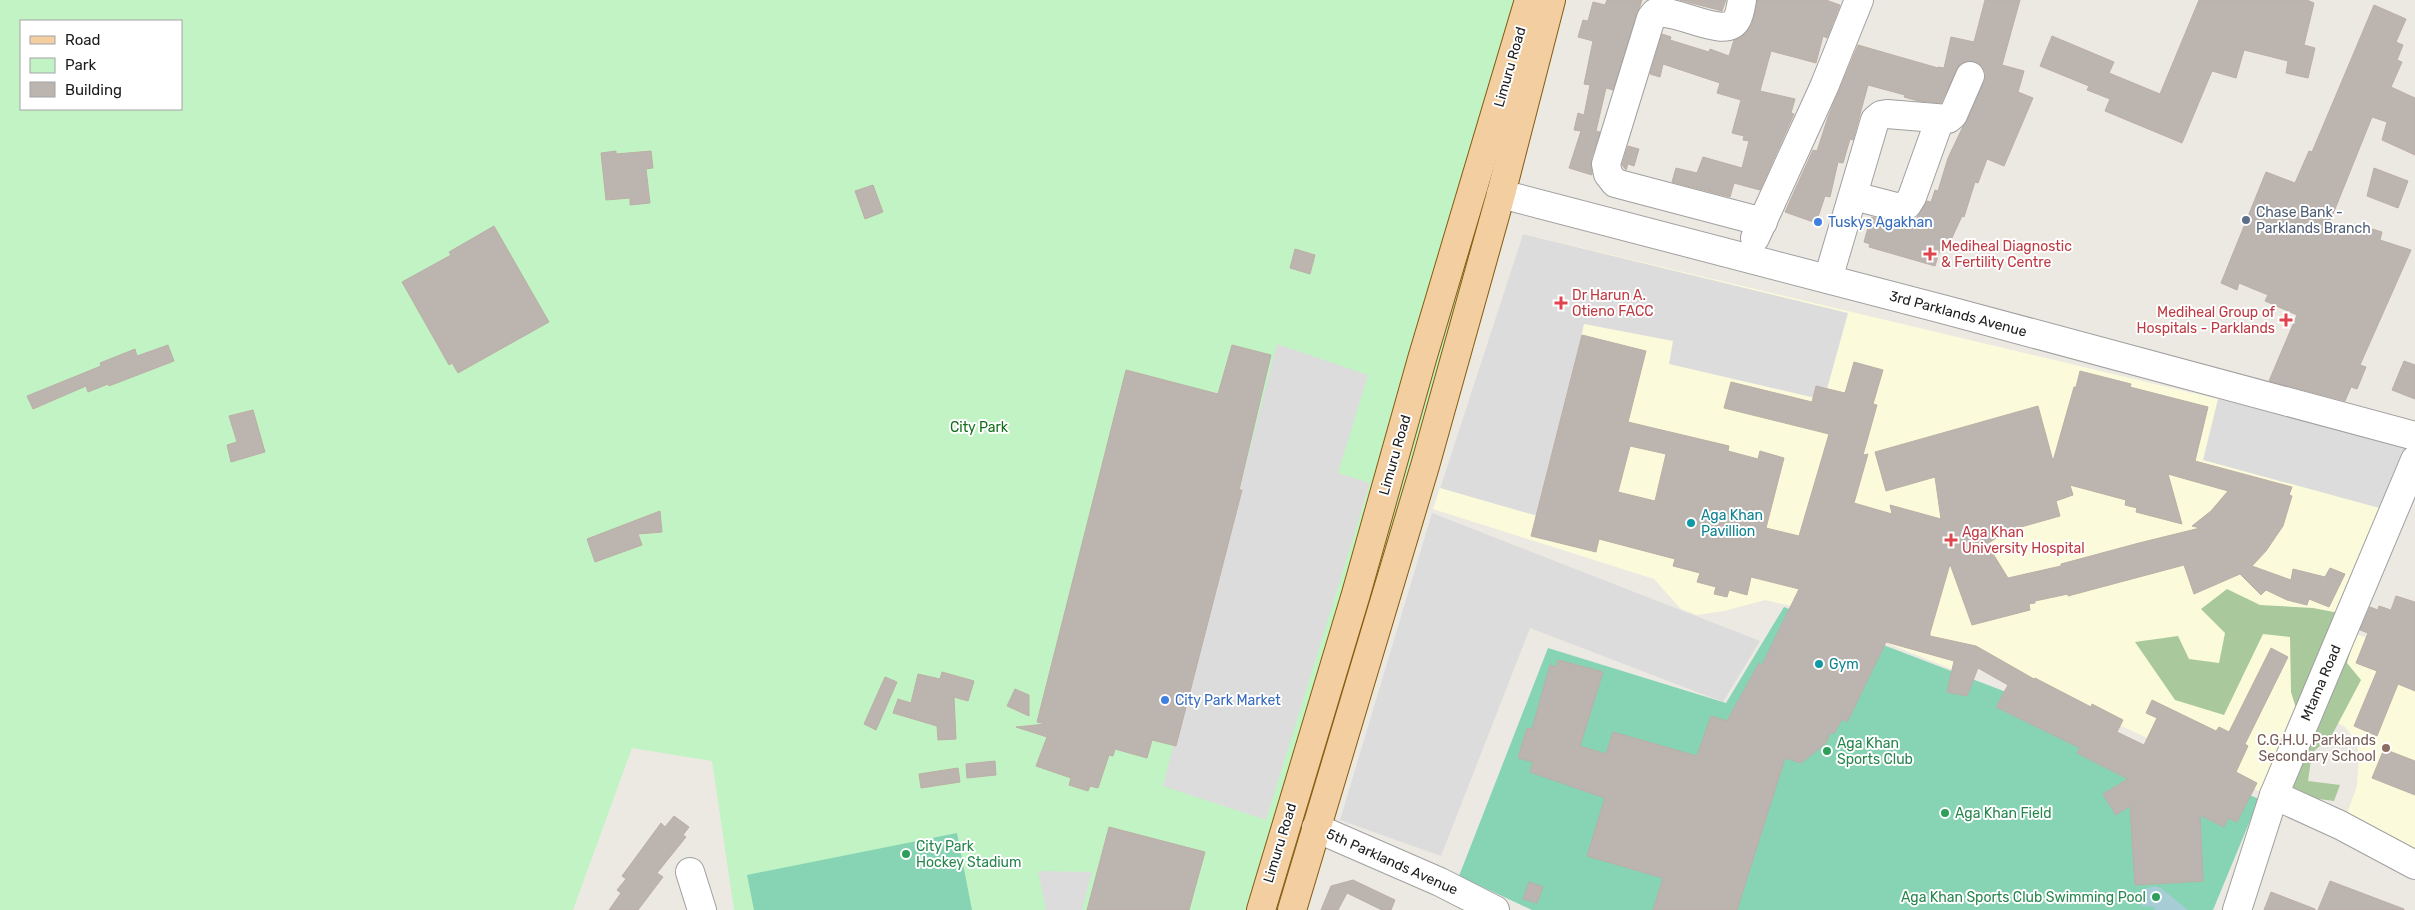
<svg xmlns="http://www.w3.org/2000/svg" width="2415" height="910" font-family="Rubik,sans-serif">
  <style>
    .education { fill: #fbfbdc }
    .forest { fill: #a9c89b }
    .park { fill: #c2f3c5; fill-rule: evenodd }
    .pitch { fill: #87d4b5 }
    .parking { fill: #dcdcdc }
    .water { fill: #a6ccd6 }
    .building { fill: #bcb4af; stroke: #bcafa6; fill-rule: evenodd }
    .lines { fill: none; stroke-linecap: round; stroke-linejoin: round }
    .minor-casing { stroke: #a0a0a0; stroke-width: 30 }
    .major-casing { stroke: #855b0e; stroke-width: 30 }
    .minor { stroke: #fff; stroke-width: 28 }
    .major { stroke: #f2cea1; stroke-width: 28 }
    .service-dot { fill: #5c6f8a; stroke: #fff; stroke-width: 2 }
    .shop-dot { fill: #3f7fe0; stroke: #fff; stroke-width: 2 }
    .health-dot { fill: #e0444e; stroke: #fff; stroke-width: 2 }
    .culture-dot { fill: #0f9aa8; stroke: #fff; stroke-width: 2 }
    .education-dot { fill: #8d6e63; stroke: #fff; stroke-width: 2 }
    .leisure-dot { fill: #2e9e5b; stroke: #fff; stroke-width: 2 }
    .labels { text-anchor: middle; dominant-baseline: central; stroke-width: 4; stroke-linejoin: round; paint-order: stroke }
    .street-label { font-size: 14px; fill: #1c1c1c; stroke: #fff }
    .service-label { font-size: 14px; fill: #4e5e75; stroke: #fff; text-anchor: start }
    .shop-label { font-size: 14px; fill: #366cbe; stroke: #fff; text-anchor: start }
    .health-label { font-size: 14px; fill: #be3a42; stroke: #fff; text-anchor: start }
    .park-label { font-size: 14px; fill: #156e1b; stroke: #fff }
    .culture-label { font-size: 14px; fill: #0d838f; stroke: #fff; text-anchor: start }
    .education-label { font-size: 14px; fill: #785e54; stroke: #fff; text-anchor: end }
    .leisure-label { font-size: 14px; fill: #27864d; stroke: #fff; text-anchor: start }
  </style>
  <rect width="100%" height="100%" fill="#ece9e2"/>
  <g class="education">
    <path d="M 1523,234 L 2218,399 L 2410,448 L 2261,792 L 1980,659 L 1954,670 L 1799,608 L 1765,600 L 1724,611 L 1697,615 L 1681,609 L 1654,579 L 1433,509 Z"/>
    <path d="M 2350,632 L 2415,655 L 2415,855 L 2344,822 L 2357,786 L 2359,755 L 2356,741 L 2345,727 L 2313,711 Z"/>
  </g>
  <path class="forest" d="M 2227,589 L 2260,605 L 2313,608 L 2344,614 L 2351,649 L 2347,663 L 2361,680 L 2332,735 L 2312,753 L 2308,781 L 2340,785 L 2334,801 L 2296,796 L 2292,779 L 2300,721 L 2291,692 L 2290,637 L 2263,634 L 2224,715 L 2175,700 L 2135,642 L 2178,636 L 2189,659 L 2219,663 L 2225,633 L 2201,609 Z"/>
  <path class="park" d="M 0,0 L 1551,0 L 1286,910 L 734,910 L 712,761 L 632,748 L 573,910 L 0,910 ZM 21,21 L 181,21 L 181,109 L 21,109 Z"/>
  <g class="pitch">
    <path d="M 1784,607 L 2001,690 L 2259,799 L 2213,910 L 1532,910 L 1459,876 L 1548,648 L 1726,703 Z"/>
    <path d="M 957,833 L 972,910 L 754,910 L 747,875 Z"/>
  </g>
  <g class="parking">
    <path d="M 1523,234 L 1848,313 L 1824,400 L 1669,364 L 1673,341 L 1584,324 L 1541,517 L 1440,488 Z"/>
    <path d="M 1277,344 L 1368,375 L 1338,473 L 1370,483 L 1266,820 L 1163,786 Z"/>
    <path d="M 2218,399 L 2410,448 L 2383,509 L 2203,460 Z"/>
    <path d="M 1432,513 L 1760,641 L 1723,702 L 1530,628 L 1441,856 L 1340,820 Z"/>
    <path d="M 1038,871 L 1092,872 L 1082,910 L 1046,910 Z"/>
  </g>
  <path class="water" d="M 2155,886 L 2161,888 L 2188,910 L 2154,910 L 2155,907 L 2142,906 L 2141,899 L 2144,889 Z"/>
  <g class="building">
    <path d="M 1607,0 L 1642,0 L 1613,90 L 1606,88 L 1596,131 L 1600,132 L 1591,159 L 1592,175 L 1569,168 L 1581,131 L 1574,130 L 1578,113 L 1584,115 L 1590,85 L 1584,84 L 1593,41 L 1578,37 L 1583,20 L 1588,21 L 1593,2 L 1605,5 Z"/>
    <path d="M 1680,0 L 1726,0 L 1722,11 Z"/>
    <path d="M 1757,0 L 1826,0 L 1840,5 L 1827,38 L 1823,36 L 1816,63 L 1771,51 L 1760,91 L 1795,99 L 1791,113 L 1794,114 L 1760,190 L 1734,183 L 1730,197 L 1672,182 L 1676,168 L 1697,173 L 1703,157 L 1742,168 L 1749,141 L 1743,140 L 1744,136 L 1732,133 L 1741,100 L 1717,93 L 1720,83 L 1663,64 L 1660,77 L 1650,74 L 1662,34 L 1671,37 L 1670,40 L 1709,52 L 1710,49 L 1729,56 L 1734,40 L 1742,36 L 1752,24 Z"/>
    <path d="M 1985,0 L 2020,0 L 2002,65 L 2024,71 L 2018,92 L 2033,98 L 2004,166 L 1987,159 L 1978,183 L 1975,182 L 1964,217 L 1962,216 L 1951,240 L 1944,237 L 1935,266 L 1869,247 L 1870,244 L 1864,242 L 1871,217 L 1896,223 L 1915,221 L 1927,201 L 1931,202 L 1935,190 L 1938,191 L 1948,158 L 1984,82 L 1986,75 L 1983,67 L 1976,62 L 1968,61 L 1960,64 L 1941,103 L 1918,101 L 1904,97 L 1905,95 L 1868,85 L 1853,140 L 1850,139 L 1843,163 L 1838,162 L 1830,197 L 1825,196 L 1816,223 L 1785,212 L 1813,150 L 1817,151 L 1828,117 L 1858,45 L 1938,68 L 1938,67 L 1944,68 L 1951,37 L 1974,42 Z"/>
    <path d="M 2199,0 L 2307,0 L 2314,3 L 2304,45 L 2315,48 L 2308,78 L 2286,73 L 2288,61 L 2244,50 L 2236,78 L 2212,71 L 2182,143 L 2105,111 L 2110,99 L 2087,90 L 2089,86 L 2040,66 L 2052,36 L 2114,62 L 2109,73 L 2160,94 Z"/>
    <path d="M 2374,5 L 2406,19 L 2396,42 L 2403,45 L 2397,60 L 2402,62 L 2391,87 L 2415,98 L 2415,155 L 2382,140 L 2387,122 L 2372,117 L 2329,224 L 2357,233 L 2359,225 L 2382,232 L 2380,240 L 2411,250 L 2360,365 L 2366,367 L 2357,389 L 2351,387 L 2345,401 L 2269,381 L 2297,315 L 2265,301 L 2268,295 L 2239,283 L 2237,290 L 2221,283 L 2266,172 L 2295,183 L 2309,151 L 2312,152 Z"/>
    <path d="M 1628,146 L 1639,149 L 1634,166 L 1628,164 L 1626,170 L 1622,165 Z"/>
    <path d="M 616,151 L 616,154 L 651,151 L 653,168 L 646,169 L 650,203 L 630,205 L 630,198 L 606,200 L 601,153 Z"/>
    <path d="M 2374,168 L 2408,181 L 2398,208 L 2367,196 Z"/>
    <path d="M 873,185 L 883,212 L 865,219 L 855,191 Z"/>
    <path d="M 494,226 L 549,322 L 458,373 L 452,363 L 449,365 L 402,282 L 451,255 L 449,252 Z"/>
    <path d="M 1295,249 L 1315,255 L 1310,274 L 1290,268 Z"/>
    <path d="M 1582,335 L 1646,351 L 1628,422 L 1729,446 L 1728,451 L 1758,459 L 1760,451 L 1784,458 L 1766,528 L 1799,536 L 1829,434 L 1724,408 L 1731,382 L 1812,402 L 1816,386 L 1845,393 L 1854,362 L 1883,370 L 1873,404 L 1877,405 L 1863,455 L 1868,454 L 1854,503 L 1892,514 L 1890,505 L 1941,519 L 1935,477 L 1886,491 L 1875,452 L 2038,406 L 2053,461 L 2074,387 L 2076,387 L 2080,371 L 2131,384 L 2130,387 L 2208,407 L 2195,461 L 2292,487 L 2289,495 L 2292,496 L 2283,526 L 2266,551 L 2252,566 L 2291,580 L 2293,569 L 2325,577 L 2330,568 L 2345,574 L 2329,607 L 2309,599 L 2307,605 L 2287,600 L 2266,590 L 2261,595 L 2240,574 L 2194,594 L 2184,565 L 2068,596 L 2068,594 L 2035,601 L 2035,603 L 2029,604 L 2030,610 L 1972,625 L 1950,564 L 1930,633 L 1930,636 L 1976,646 L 2034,679 L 2035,678 L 2091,707 L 2092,704 L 2123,720 L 2117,732 L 2144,745 L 2157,718 L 2146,713 L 2152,700 L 2216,731 L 2219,727 L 2229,732 L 2271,648 L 2288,657 L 2245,744 L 2248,746 L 2236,772 L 2257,783 L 2237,822 L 2228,818 L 2224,827 L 2200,815 L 2203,881 L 2135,885 L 2130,806 L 2116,815 L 2103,794 L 2128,779 L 2077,753 L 2080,748 L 1996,707 L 2008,685 L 1978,668 L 1967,696 L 1947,692 L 1954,661 L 1886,642 L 1847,722 L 1842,719 L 1834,734 L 1830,732 L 1826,743 L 1801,763 L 1785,758 L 1737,910 L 1653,910 L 1663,878 L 1587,856 L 1605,798 L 1530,772 L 1533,762 L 1518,758 L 1527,728 L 1532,729 L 1550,665 L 1556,667 L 1558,660 L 1603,672 L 1580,746 L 1606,754 L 1613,732 L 1697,756 L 1711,716 L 1727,721 L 1759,663 L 1762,665 L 1799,589 L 1751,577 L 1747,595 L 1729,590 L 1727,597 L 1714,594 L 1716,587 L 1697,582 L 1700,573 L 1673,566 L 1675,559 L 1599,539 L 1596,552 L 1531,536 ZM 1630,446 L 1666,454 L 1655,501 L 1618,492 ZM 2168,474 L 2228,491 L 2211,511 L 2192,526 L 2200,528 L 2139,543 L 2061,564 L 2061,566 L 2008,578 L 1987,544 L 2007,531 L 2060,516 L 2056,501 L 2073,495 L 2070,485 L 2126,500 L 2125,505 L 2137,508 L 2136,512 L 2182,524 Z"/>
    <path d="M 168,345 L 174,361 L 109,386 L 108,384 L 88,392 L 86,386 L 33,409 L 27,396 L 101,366 L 100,363 L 135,349 L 137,356 Z"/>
    <path d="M 1232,345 L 1271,355 L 1239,490 L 1242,490 L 1176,746 L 1152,740 L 1147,758 L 1115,749 L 1113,756 L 1109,755 L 1098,788 L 1090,786 L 1088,791 L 1069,785 L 1071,778 L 1036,766 L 1047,737 L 1016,727 L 1046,724 L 1037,722 L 1126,370 L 1218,394 Z"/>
    <path d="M 2404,361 L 2415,365 L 2415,399 L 2392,390 Z"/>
    <path d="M 253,410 L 265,452 L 231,462 L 227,445 L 237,442 L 229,416 Z"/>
    <path d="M 660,511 L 662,532 L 638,534 L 642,545 L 595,562 L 587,539 Z"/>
    <path d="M 2396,596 L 2415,602 L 2415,691 L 2398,684 L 2377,736 L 2354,726 L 2377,671 L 2356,663 L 2368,633 L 2360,630 L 2370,607 L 2378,610 L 2379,606 L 2391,610 Z"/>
    <path d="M 942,672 L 974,681 L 968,701 L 954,697 L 956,739 L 938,740 L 937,726 L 893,713 L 898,699 L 911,703 L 918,674 L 940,679 Z"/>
    <path d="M 885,677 L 897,682 L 876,730 L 864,724 Z"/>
    <path d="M 1015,689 L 1029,695 L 1029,716 L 1007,706 Z"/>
    <path d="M 2384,749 L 2415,761 L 2415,795 L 2372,778 Z"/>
    <path d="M 995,761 L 996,775 L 967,778 L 966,764 Z"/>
    <path d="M 958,768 L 960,782 L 921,788 L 919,774 Z"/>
    <path d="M 674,816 L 689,827 L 683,835 L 686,837 L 657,873 L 663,877 L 638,910 L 609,910 L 621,893 L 617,890 L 626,879 L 622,876 L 661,823 L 665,827 Z"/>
    <path d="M 1109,827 L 1205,852 L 1189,910 L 1087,910 Z"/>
    <path d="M 1353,880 L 1395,900 L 1391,910 L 1382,910 L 1347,893 L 1338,910 L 1321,910 L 1331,886 Z"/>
    <path d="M 2330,881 L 2404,909 L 2404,910 L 2318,910 Z"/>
    <path d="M 1529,882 L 1543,887 L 1537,903 L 1523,899 Z"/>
    <path d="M 2271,892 L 2315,909 L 2315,910 L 2264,910 Z"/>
  </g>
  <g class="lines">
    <g class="minor-casing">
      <g id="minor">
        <path d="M 1742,0 C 1741,6 1740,14 1737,19 C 1726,41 1677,8 1655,13 L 1651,18 L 1606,164 L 1608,174 L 1615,183 L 1763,222"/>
        <path d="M 1501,194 L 1946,310 L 2415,436"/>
        <path d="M 1854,196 L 1900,208 L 1907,205 L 1912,197 L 1940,119"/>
        <path d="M 1755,238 L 1824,87 L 1859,0"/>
        <path d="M 1828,279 L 1875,120 L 1881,115 L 1887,114 L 1948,119 L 1953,115 L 1970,76"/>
        <path d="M 2274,795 L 2340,825 L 2415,865"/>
        <path d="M 1316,828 L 1440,882 L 1495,910"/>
        <path d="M 690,872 L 702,910"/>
        <path d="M 2237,910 L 2274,795 L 2415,460"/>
      </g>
    </g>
    <g class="major-casing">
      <g id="major">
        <path d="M 1261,910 L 1356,594 L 1422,359 L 1529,0"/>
        <path d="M 1292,910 L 1425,466 L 1501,194 L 1551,0"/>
      </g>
    </g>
    <use href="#minor" class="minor"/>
    <use href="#major" class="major"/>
  </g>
  <circle class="service-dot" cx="2246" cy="220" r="5"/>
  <g class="shop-dot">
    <circle cx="1818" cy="222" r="5"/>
    <circle cx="1165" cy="700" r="5"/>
  </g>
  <g class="health-dot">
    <path d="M1927.5 246.5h5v5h5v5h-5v5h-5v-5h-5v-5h5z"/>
    <path d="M1558.5 295.5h5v5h5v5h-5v5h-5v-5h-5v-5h5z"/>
    <path d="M2283.5 312.5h5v5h5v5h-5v5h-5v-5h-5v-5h5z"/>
    <path d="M1948.5 532.5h5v5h5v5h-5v5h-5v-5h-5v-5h5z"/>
  </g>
  <g class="culture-dot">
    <circle cx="1691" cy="523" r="5"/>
    <circle cx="1819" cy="664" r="5"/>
  </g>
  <circle class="education-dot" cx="2386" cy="748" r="5"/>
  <g class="leisure-dot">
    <circle cx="1827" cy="751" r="5"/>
    <circle cx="1945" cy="813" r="5"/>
    <circle cx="906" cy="854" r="5"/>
    <circle cx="2156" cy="897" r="5"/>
  </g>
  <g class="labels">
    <g class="street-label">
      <text transform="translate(1510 67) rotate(-74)">Limuru Road</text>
      <text transform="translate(1958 314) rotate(15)">3rd Parklands Avenue</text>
      <text transform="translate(1395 455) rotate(-74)">Limuru Road</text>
      <text transform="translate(2321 683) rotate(-67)">Mtama Road</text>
      <text transform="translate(1280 843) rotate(-73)">Limuru Road</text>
      <text transform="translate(1392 862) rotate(24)">5th Parklands Avenue</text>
    </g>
    <g class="service-label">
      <text x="2256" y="212">Chase Bank -<tspan x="2256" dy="16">Parklands Branch</tspan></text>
    </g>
    <g class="shop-label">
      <text x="1828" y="222">Tuskys Agakhan</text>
      <text x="1175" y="700">City Park Market</text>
    </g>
    <g class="health-label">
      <text x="1941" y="246">Mediheal Diagnostic<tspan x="1941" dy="16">&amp; Fertility Centre</tspan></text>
      <text x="1572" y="295">Dr Harun A.<tspan x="1572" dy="16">Otieno FACC</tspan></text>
      <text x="2275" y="312" text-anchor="end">Mediheal Group of<tspan x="2275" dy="16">Hospitals - Parklands</tspan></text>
      <text x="1962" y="532">Aga Khan<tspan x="1962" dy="16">University Hospital</tspan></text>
    </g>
    <g class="park-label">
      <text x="979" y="427">City Park</text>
    </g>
    <g class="culture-label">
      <text x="1701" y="515">Aga Khan<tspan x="1701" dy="16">Pavillion</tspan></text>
      <text x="1829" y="664">Gym</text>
    </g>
    <g class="education-label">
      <text x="2376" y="740">C.G.H.U. Parklands<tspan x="2376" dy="16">Secondary School</tspan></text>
    </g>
    <g class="leisure-label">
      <text x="1837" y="743">Aga Khan<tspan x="1837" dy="16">Sports Club</tspan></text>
      <text x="1955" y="813">Aga Khan Field</text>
      <text x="916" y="846">City Park<tspan x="916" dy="16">Hockey Stadium</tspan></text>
      <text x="2146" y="897" text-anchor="end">Aga Khan Sports Club Swimming Pool</text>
    </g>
  </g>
  <rect x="20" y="20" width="162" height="90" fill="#ffffff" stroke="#a4a4a4"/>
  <rect x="30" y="36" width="25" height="8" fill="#f2cea1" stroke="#a4a4a4"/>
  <text x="65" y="45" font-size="15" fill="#1c1c1c">Road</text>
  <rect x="30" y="58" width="25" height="15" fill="#c2f3c5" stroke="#a4a4a4"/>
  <text x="65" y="70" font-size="15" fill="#1c1c1c">Park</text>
  <rect x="30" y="82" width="25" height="15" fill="#bcb4af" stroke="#a4a4a4"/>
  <text x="65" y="95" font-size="15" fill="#1c1c1c">Building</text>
</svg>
